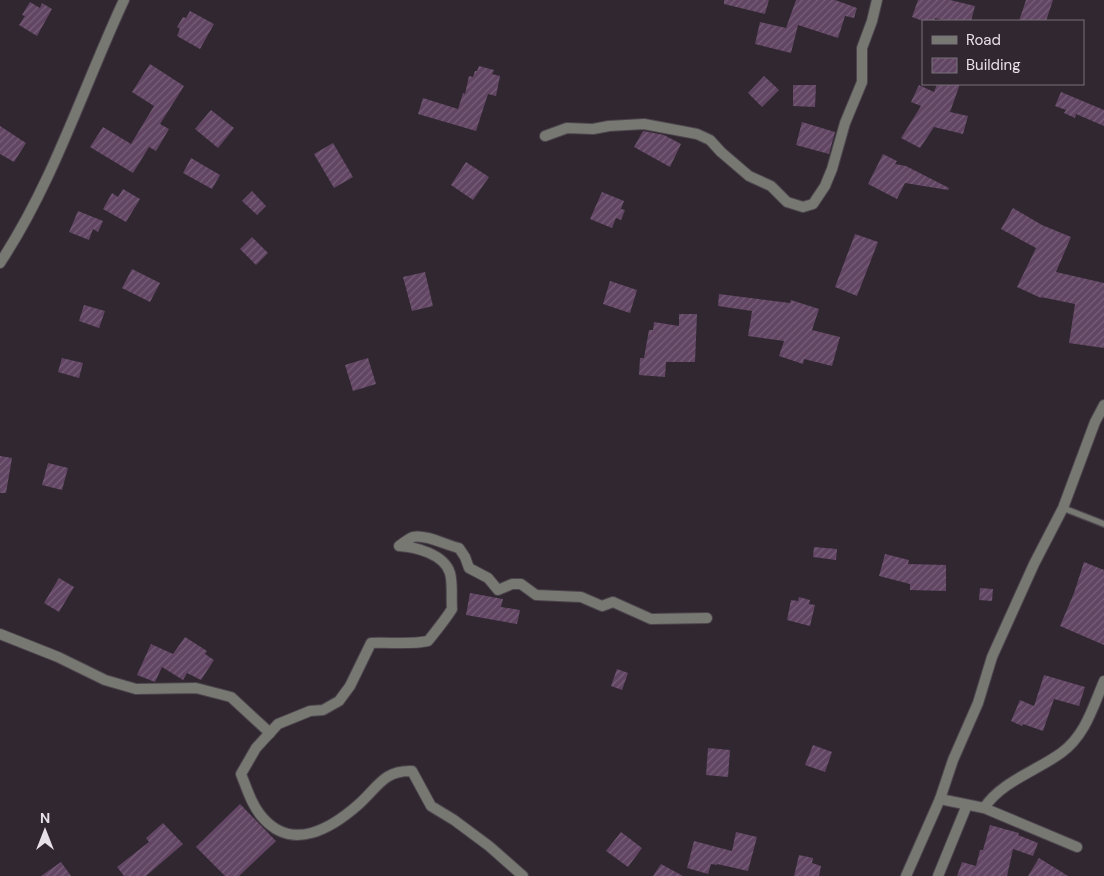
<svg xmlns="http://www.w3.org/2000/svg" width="1104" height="876" font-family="'DM Sans',sans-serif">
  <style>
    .building { fill: url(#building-hatch) }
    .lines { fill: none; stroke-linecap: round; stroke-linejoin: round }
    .service-casing { stroke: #4d454e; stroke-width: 8 }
    .minor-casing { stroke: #4d454e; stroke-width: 12 }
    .tertiary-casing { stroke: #4d454e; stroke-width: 12 }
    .service { stroke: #777871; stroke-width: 5.5 }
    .minor { stroke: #777871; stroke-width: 10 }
    .tertiary { stroke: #777871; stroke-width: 10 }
  </style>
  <defs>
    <pattern id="building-hatch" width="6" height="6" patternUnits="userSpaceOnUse" patternTransform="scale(1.25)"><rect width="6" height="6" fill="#614563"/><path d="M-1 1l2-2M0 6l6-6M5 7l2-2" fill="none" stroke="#786079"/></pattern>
  </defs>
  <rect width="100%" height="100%" fill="#302731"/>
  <g class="building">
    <path d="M 724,0 L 769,0 L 765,14 L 724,4 Z"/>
    <path d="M 796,0 L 835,0 L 857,8 L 854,18 L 845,16 L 838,38 L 798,25 L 791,53 L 755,44 L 760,22 L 786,28 Z"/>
    <path d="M 918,0 L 950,0 L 975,6 L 971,21 L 947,21 L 935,18 L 934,21 L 923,21 L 912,17 Z"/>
    <path d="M 1026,0 L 1053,0 L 1046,21 L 1019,21 Z"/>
    <path d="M 30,2 L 40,8 L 42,3 L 52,9 L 37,36 L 19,25 L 25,16 L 22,15 Z"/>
    <path d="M 190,11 L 214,24 L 200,49 L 177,36 L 180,29 L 177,27 L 183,17 L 186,18 Z"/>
    <path d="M 150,64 L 184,86 L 160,124 L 169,129 L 156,151 L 149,147 L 133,173 L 90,147 L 103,127 L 131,144 L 154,106 L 132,92 Z"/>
    <path d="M 479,66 L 494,70 L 492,74 L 500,76 L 496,96 L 488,94 L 476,131 L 418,114 L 423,98 L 458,109 L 463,93 L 465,94 L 469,76 L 473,77 L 475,71 L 477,71 Z"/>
    <path d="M 764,76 L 779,90 L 762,107 L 748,93 Z"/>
    <path d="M 937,84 L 960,84 L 950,112 L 968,116 L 963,134 L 934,127 L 920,148 L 901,138 L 921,106 L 911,102 L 919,85 L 934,92 Z"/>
    <path d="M 793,85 L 816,85 L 815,107 L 793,106 Z"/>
    <path d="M 1061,92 L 1104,110 L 1104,126 L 1076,114 L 1075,118 L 1064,113 L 1066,110 L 1055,106 Z"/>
    <path d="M 211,110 L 234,128 L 218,148 L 195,129 Z"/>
    <path d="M 802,122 L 835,132 L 829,154 L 796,145 Z"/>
    <path d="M 0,126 L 26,143 L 14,162 L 0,154 Z"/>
    <path d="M 643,131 L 664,135 L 681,144 L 670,167 L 634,147 Z"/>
    <path d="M 333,143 L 353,177 L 334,188 L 314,154 Z"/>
    <path d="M 883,154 L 897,161 L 895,164 L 906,166 L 949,188 L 948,190 L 905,183 L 897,199 L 868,184 Z"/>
    <path d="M 191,158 L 220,175 L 212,189 L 183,173 Z"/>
    <path d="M 466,162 L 489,177 L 473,200 L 451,185 Z"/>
    <path d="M 123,189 L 140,199 L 126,222 L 103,209 L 112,193 L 118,197 Z"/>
    <path d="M 252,191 L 266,206 L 257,215 L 242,201 Z"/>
    <path d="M 602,192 L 624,201 L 621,209 L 625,210 L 621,220 L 616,218 L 612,228 L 590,219 Z"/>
    <path d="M 1013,208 L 1042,225 L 1071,237 L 1056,272 L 1104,283 L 1104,348 L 1069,343 L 1075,304 L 1041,297 L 1041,298 L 1017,287 L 1036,248 L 1001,229 Z"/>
    <path d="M 78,211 L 103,221 L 98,232 L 93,229 L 89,240 L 69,232 Z"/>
    <path d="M 855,234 L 878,242 L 857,296 L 835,287 Z"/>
    <path d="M 252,237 L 268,253 L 256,265 L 240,249 Z"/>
    <path d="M 132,269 L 160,283 L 150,302 L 122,288 Z"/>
    <path d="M 425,272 L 433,306 L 412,311 L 403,277 Z"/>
    <path d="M 610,281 L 637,290 L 630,313 L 603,304 Z"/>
    <path d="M 719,294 L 790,303 L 791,300 L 819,309 L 812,330 L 840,337 L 832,366 L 804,359 L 803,364 L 779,356 L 784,341 L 748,336 L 752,311 L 718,306 Z"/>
    <path d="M 84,305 L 105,311 L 99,328 L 79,321 Z"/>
    <path d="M 679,314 L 697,314 L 695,362 L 666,362 L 665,377 L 639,375 L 640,358 L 644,358 L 649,330 L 653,330 L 654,322 L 679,326 Z"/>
    <path d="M 62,358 L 83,363 L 79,378 L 58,372 Z"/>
    <path d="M 368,358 L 376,384 L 353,391 L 345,365 Z"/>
    <path d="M 0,456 L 12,458 L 6,493 L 0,493 Z"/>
    <path d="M 48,463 L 68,468 L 62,490 L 42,485 Z"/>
    <path d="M 814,547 L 837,549 L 836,560 L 813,557 Z"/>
    <path d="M 885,554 L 909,560 L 908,564 L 946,565 L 946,591 L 910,590 L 910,584 L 879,576 Z"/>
    <path d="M 1084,562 L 1104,570 L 1104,645 L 1060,626 L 1074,593 Z"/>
    <path d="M 59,578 L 74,587 L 59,612 L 44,603 Z"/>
    <path d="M 980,588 L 993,589 L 992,601 L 979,600 Z"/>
    <path d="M 470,593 L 503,599 L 501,607 L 520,610 L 517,624 L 466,615 Z"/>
    <path d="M 799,597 L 810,600 L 809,604 L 815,605 L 810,626 L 787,620 L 791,600 L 798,601 Z"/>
    <path d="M 185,637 L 207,651 L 205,654 L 214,660 L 201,680 L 187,673 L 183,680 L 162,667 L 155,682 L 137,675 L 151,644 L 173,654 Z"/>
    <path d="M 617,669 L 628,673 L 622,690 L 611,686 Z"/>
    <path d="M 1044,675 L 1085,687 L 1079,706 L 1054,699 L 1043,731 L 1023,724 L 1022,726 L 1011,721 L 1020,700 L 1034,706 Z"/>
    <path d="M 813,745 L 832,752 L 825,772 L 805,765 Z"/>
    <path d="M 708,748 L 730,750 L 728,777 L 706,775 Z"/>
    <path d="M 240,804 L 276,841 L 239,876 L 225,876 L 196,847 Z"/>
    <path d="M 163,823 L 183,844 L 146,876 L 124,876 L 117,867 L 149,842 L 146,838 Z"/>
    <path d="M 990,825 L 1019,833 L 1018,835 L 1038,843 L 1033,856 L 1013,849 L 1007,876 L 957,876 L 962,862 L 976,866 L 980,850 L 983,850 Z"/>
    <path d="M 621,832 L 642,848 L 628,867 L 606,851 Z"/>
    <path d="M 736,832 L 757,837 L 748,871 L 717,864 L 717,865 L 711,864 L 708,874 L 687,868 L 694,841 L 732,851 Z"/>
    <path d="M 799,855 L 813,858 L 812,863 L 821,866 L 819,876 L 794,876 Z"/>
    <path d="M 1039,858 L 1068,876 L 1028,876 Z"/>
    <path d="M 61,862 L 71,876 L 41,876 Z"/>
    <path d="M 661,864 L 683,876 L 653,876 Z"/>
  </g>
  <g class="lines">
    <g class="service-casing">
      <path id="service" d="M 1063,508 L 1104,524"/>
    </g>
    <g class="minor-casing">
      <g id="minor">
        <path d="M 545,136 L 567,128 L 593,129 L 609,126 L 644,124 L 697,134 L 710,140 L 721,152 L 749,176 L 771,186 L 787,202 L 803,207 L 813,204 L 825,186 L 832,169 L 845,123 L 862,82 L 862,48 L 872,21 L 877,0"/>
        <path d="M 0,263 C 54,181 83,88 124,0"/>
        <path d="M 0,634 L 58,657 L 105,680 L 136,689 L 196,688 L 231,697 L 270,733"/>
        <path d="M 940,799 L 984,808 L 1077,847"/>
        <path d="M 984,808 C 1001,782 1036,771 1061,753 C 1085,736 1093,707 1104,681"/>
        <path d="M 523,876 L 489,846 L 454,820 L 431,806 L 412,771 C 384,770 378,787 359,804 C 332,828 293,852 263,818 C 252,806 247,789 241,774 L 256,748 L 278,724 L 310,711 L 323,710 L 339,701 L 350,686 L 371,643 C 391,642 409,645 428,641 C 436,631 445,620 452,609 C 451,598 453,584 450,573 C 444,554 416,547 399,546 C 403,543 408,539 413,537 C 425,534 446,545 459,548 L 465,557 L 469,568 L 488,578 L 498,590 L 512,584 L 521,584 L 536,595 L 581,597 L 602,606 L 613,602 L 651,619 L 707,618"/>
        <path d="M 938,876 L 967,805"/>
      </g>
    </g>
    <g class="tertiary-casing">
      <path id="tertiary" d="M 906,876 L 940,799 L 953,760 L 978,703 L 992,657 L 1034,564 L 1063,508 L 1095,422 L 1104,405"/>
    </g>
    <use href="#service" class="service"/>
    <use href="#minor" class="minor"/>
    <use href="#tertiary" class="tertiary"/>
  </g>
  <rect x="922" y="20" width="162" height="65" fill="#302731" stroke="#79717a"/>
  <rect x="932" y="36" width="25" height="8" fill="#777871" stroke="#79717a"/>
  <text x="966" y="45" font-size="15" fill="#e7e0e7">Road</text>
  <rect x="932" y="58" width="25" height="15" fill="url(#building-hatch)" stroke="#79717a"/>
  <text x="966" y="70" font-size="15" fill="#e7e0e7">Building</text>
  <g transform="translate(45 831)" stroke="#302731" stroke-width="4" paint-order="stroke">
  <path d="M0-4L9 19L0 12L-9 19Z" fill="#e7e0e7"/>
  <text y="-8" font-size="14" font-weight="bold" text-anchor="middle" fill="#e7e0e7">N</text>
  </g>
</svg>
